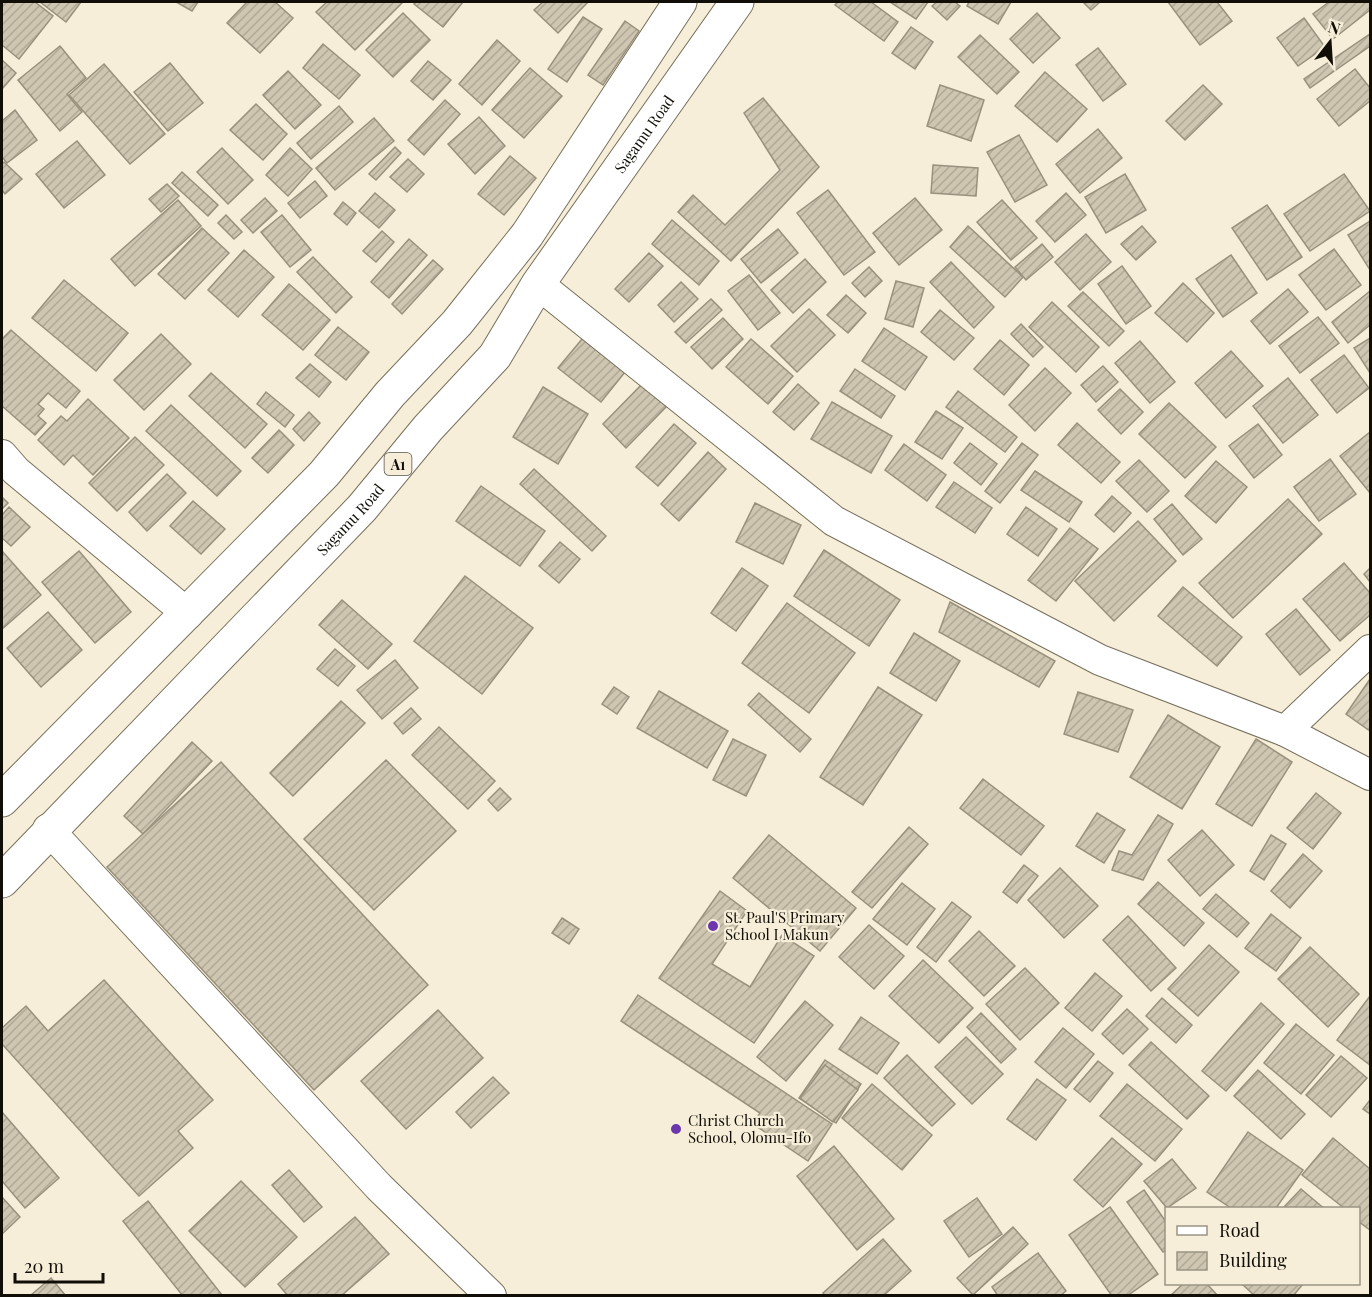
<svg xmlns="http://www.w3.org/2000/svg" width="1372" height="1297" font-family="'Playfair Display',serif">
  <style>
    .building { fill: url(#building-hatch); stroke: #98917d; stroke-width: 1.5 }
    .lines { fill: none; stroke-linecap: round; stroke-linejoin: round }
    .street-casing { stroke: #77705d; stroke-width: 32 }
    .highway-casing { stroke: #77705d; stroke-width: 35 }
    .street { stroke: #fff; stroke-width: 30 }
    .highway { stroke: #fff; stroke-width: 33 }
    .poi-dot { fill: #6c37ae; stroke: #f6eed8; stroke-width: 2 }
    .labels { text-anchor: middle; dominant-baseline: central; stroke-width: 4.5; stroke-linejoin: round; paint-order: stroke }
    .shield { fill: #f6eed8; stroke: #565146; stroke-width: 1.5 }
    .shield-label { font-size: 14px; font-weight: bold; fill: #110e07 }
    .street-label { font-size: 15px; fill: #110e07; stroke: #f6eed8 }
    .poi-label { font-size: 15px; fill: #110e07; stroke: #f6eed8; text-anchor: start }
  </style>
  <defs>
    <pattern id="building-hatch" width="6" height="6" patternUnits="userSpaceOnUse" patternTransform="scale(1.5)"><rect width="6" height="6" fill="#cec6b1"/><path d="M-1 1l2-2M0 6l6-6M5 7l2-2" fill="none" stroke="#b0a997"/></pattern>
  </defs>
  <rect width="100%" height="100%" fill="#f6eed8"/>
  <g class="building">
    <path d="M 2,2 L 35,2 L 53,16 L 19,59 L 2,45 Z"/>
    <path d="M 40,2 L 81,2 L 66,22 Z"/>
    <path d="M 176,2 L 198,2 L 192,11 Z"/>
    <path d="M 247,2 L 275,2 L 293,18 L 260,53 L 227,23 Z"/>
    <path d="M 327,2 L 403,2 L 355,50 L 316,12 Z"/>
    <path d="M 416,2 L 463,2 L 443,27 L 414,4 Z"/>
    <path d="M 543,2 L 588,2 L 558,33 L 534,10 Z"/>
    <path d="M 838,2 L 871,2 L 898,22 L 884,41 L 835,5 Z"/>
    <path d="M 890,2 L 928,2 L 916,19 Z"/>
    <path d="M 937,2 L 955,2 L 960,6 L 947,20 L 932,6 Z"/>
    <path d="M 969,2 L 1011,2 L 998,24 L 967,6 Z"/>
    <path d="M 1083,2 L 1100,2 L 1091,10 Z"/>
    <path d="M 1168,2 L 1217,2 L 1232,21 L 1200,45 Z"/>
    <path d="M 1329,2 L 1370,2 L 1370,10 L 1333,39 L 1313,14 Z"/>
    <path d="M 403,13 L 430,40 L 393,77 L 366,50 Z"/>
    <path d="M 1037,13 L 1060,38 L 1033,63 L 1010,39 Z"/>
    <path d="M 583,17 L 602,29 L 567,82 L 548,69 Z"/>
    <path d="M 1304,18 L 1325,47 L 1298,66 L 1277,38 Z"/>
    <path d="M 625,21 L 639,31 L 603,85 L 588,75 Z"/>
    <path d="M 911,27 L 933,42 L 915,69 L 892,53 Z"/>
    <path d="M 1370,34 L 1370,46 L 1310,88 L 1304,79 Z"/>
    <path d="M 980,35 L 1019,72 L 997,94 L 958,57 Z"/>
    <path d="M 497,40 L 520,61 L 482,105 L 459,84 Z"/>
    <path d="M 323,44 L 360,75 L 339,99 L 303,68 Z"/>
    <path d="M 60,46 L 86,78 L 67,94 L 82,112 L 60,131 L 18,80 Z"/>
    <path d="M 1098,48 L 1126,84 L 1103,101 L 1076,65 Z"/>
    <path d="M 2,60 L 16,73 L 2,89 Z"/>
    <path d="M 428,61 L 451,80 L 433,100 L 411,81 Z"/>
    <path d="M 170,63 L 203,103 L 168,131 L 134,92 Z"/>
    <path d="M 104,64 L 165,134 L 130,164 L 69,95 Z"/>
    <path d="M 530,68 L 562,96 L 524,138 L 492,110 Z"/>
    <path d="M 1355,69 L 1370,88 L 1370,101 L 1339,126 L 1317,99 Z"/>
    <path d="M 288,71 L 321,105 L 295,129 L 263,95 Z"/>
    <path d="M 1045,72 L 1087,109 L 1057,142 L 1015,106 Z"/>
    <path d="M 940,85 L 984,100 L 971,141 L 927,126 Z"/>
    <path d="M 1203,85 L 1222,104 L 1185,140 L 1166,121 Z"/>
    <path d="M 763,98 L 819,167 L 731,261 L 678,212 L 693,195 L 725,225 L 780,170 L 744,113 Z"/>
    <path d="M 445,100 L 460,114 L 424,155 L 408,140 Z"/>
    <path d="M 256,104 L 287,134 L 263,160 L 230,130 Z"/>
    <path d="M 339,106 L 353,122 L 311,159 L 297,143 Z"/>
    <path d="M 15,110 L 37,140 L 7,163 L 2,157 L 2,121 Z"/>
    <path d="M 479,117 L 505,146 L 475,174 L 448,144 Z"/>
    <path d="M 374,118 L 394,141 L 335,190 L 316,168 Z"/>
    <path d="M 1098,129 L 1122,158 L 1080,193 L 1056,164 Z"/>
    <path d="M 1019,135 L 1047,185 L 1015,202 L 987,152 Z"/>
    <path d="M 77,141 L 105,175 L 64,208 L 36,174 Z"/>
    <path d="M 395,147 L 401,153 L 376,180 L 369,174 Z"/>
    <path d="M 222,148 L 253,180 L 228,204 L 197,172 Z"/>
    <path d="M 290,148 L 312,169 L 288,196 L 266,175 Z"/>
    <path d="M 510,156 L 536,178 L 504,215 L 478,194 Z"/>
    <path d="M 408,159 L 424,174 L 407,192 L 390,177 Z"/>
    <path d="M 4,162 L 22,179 L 5,194 L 2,190 L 2,164 Z"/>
    <path d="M 933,165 L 978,168 L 976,196 L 931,193 Z"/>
    <path d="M 182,172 L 218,205 L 208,216 L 172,183 Z"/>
    <path d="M 1125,174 L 1146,210 L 1106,233 L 1085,197 Z"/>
    <path d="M 1344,174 L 1370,211 L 1310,251 L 1284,214 Z"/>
    <path d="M 315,181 L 327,196 L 300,218 L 288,203 Z"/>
    <path d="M 167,184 L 179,196 L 161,212 L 149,199 Z"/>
    <path d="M 828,190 L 875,252 L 844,275 L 797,213 Z"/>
    <path d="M 375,193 L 395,210 L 379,228 L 359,211 Z"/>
    <path d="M 1066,193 L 1086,215 L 1055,242 L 1036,221 Z"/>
    <path d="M 265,198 L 277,211 L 253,233 L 241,220 Z"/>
    <path d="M 915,198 L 942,230 L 899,265 L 873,233 Z"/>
    <path d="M 178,200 L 201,226 L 135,286 L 111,259 Z"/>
    <path d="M 1002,200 L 1037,238 L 1011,260 L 977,222 Z"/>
    <path d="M 343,202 L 356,213 L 347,225 L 334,214 Z"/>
    <path d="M 1267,205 L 1302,257 L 1267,280 L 1232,228 Z"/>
    <path d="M 226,215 L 242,232 L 234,239 L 218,223 Z"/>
    <path d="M 282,215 L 311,250 L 290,267 L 261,232 Z"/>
    <path d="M 672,220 L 719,261 L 699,285 L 652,244 Z"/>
    <path d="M 1370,221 L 1370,270 L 1348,235 Z"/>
    <path d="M 968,226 L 1023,277 L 1005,297 L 950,247 Z"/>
    <path d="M 1142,226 L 1156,242 L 1136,260 L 1121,244 Z"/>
    <path d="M 202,228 L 229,253 L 185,299 L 158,274 Z"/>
    <path d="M 778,229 L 798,253 L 761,283 L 741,259 Z"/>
    <path d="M 382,231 L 394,242 L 376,262 L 363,251 Z"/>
    <path d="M 1086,234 L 1111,262 L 1080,290 L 1055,262 Z"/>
    <path d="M 409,239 L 427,255 L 389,298 L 371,282 Z"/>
    <path d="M 1042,244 L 1053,257 L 1026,280 L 1015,267 Z"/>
    <path d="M 1334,249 L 1361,285 L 1326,310 L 1299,275 Z"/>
    <path d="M 244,250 L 274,277 L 238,317 L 208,290 Z"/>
    <path d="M 649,253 L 663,266 L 629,302 L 615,289 Z"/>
    <path d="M 1231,255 L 1257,293 L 1223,317 L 1196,279 Z"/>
    <path d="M 313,257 L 352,297 L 336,313 L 297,272 Z"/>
    <path d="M 805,259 L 826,282 L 793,313 L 771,290 Z"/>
    <path d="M 433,260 L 443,269 L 402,314 L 392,304 Z"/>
    <path d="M 951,262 L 994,307 L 974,328 L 930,282 Z"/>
    <path d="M 1122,266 L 1151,306 L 1126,324 L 1098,284 Z"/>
    <path d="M 869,267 L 882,281 L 865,297 L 852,283 Z"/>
    <path d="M 749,275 L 780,313 L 758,330 L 728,291 Z"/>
    <path d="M 64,280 L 128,333 L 96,371 L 32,318 Z"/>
    <path d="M 896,281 L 924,288 L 913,327 L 885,319 Z"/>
    <path d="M 681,282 L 698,299 L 674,322 L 658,305 Z"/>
    <path d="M 1183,283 L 1214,313 L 1187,342 L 1155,313 Z"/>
    <path d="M 289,284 L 330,320 L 303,350 L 262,315 Z"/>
    <path d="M 1288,289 L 1308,312 L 1270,344 L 1251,321 Z"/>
    <path d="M 1370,291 L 1370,325 L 1348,343 L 1332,322 Z"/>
    <path d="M 1083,292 L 1124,331 L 1109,346 L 1068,306 Z"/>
    <path d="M 846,295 L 866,313 L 848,333 L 827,315 Z"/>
    <path d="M 711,299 L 722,310 L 686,343 L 675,332 Z"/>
    <path d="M 1052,302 L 1099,347 L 1076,372 L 1029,327 Z"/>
    <path d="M 809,309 L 835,335 L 797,372 L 771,346 Z"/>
    <path d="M 940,310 L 974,338 L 954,360 L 921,332 Z"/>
    <path d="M 1318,317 L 1339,343 L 1300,373 L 1279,346 Z"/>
    <path d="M 723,318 L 743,339 L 712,369 L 691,347 Z"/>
    <path d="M 1021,324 L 1043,347 L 1033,357 L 1011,334 Z"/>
    <path d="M 338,327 L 369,352 L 346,380 L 315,355 Z"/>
    <path d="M 884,328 L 927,357 L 905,390 L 862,361 Z"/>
    <path d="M 11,330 L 80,391 L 66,408 L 48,393 L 38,404 L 44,409 L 38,416 L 46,423 L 35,435 L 2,406 L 2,339 Z"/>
    <path d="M 587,333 L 629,367 L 601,402 L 558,368 Z"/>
    <path d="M 161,334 L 191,364 L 144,410 L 114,380 Z"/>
    <path d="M 1370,338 L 1370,373 L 1354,348 Z"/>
    <path d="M 751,339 L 793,376 L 768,404 L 726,367 Z"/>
    <path d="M 1000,340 L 1029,365 L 1004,395 L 974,369 Z"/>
    <path d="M 1140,341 L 1175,382 L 1150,403 L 1115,363 Z"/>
    <path d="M 1231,351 L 1263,386 L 1226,418 L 1195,383 Z"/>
    <path d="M 1344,355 L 1369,388 L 1337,413 L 1311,380 Z"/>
    <path d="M 310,364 L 331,382 L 319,397 L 296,378 Z"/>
    <path d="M 1103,366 L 1118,382 L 1096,402 L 1081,385 Z"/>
    <path d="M 1045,368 L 1071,393 L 1035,431 L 1009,405 Z"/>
    <path d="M 855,369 L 895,396 L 881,418 L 840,391 Z"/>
    <path d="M 211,373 L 267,424 L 245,448 L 189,396 Z"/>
    <path d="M 1288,378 L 1318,415 L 1283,443 L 1253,406 Z"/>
    <path d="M 644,382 L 668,405 L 626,448 L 603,424 Z"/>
    <path d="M 798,384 L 819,403 L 794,430 L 773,412 Z"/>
    <path d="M 543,387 L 588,414 L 558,464 L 513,437 Z"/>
    <path d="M 1120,389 L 1143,412 L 1121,434 L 1098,410 Z"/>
    <path d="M 958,391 L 1017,437 L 1005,452 L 946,407 Z"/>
    <path d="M 266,392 L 294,415 L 285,427 L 257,404 Z"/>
    <path d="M 88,399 L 129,438 L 93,475 L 73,455 L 64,465 L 38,440 L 61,416 L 67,421 Z"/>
    <path d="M 832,402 L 892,436 L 871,473 L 811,439 Z"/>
    <path d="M 1169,403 L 1216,447 L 1185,478 L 1139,434 Z"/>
    <path d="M 171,405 L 241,471 L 217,496 L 146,431 Z"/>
    <path d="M 936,411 L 963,428 L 942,459 L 915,442 Z"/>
    <path d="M 309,412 L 320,423 L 304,441 L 293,429 Z"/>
    <path d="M 1077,423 L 1120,462 L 1101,483 L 1058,445 Z"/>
    <path d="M 674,424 L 696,443 L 658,486 L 636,467 Z"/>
    <path d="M 1258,424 L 1282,455 L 1254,478 L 1229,446 Z"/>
    <path d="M 279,430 L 294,445 L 268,473 L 252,458 Z"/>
    <path d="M 1370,432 L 1370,493 L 1340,456 Z"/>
    <path d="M 135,437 L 164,465 L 117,511 L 89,483 Z"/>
    <path d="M 970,443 L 997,464 L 981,485 L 954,463 Z"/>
    <path d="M 1022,443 L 1038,455 L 1000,503 L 985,491 Z"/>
    <path d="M 904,444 L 946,475 L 927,501 L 885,470 Z"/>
    <path d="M 708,452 L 726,469 L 679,521 L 661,504 Z"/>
    <path d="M 1330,459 L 1356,494 L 1319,521 L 1294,487 Z"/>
    <path d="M 1139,460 L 1169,491 L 1147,512 L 1116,481 Z"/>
    <path d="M 1216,461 L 1247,487 L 1216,523 L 1185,496 Z"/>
    <path d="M 534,469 L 606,536 L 592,551 L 520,484 Z"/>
    <path d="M 1035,471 L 1082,502 L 1069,522 L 1021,490 Z"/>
    <path d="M 167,474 L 186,493 L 147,531 L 129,512 Z"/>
    <path d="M 954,482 L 992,508 L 975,533 L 936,507 Z"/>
    <path d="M 481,486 L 545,531 L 520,566 L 456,521 Z"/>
    <path d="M 1112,496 L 1131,513 L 1114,532 L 1095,515 Z"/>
    <path d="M 2,497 L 8,503 L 2,509 Z"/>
    <path d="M 1288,499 L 1322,534 L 1233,618 L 1199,583 Z"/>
    <path d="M 193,501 L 225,529 L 201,554 L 170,526 Z"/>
    <path d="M 755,503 L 801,525 L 783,564 L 736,542 Z"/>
    <path d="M 1172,504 L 1202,539 L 1183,555 L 1154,519 Z"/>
    <path d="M 9,507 L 30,527 L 11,546 L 2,538 L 2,515 Z"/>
    <path d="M 1026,507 L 1057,529 L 1038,556 L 1007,534 Z"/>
    <path d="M 1138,521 L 1176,561 L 1114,621 L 1075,581 Z"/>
    <path d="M 1070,528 L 1098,549 L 1056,601 L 1028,580 Z"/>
    <path d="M 560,542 L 580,559 L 559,583 L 539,566 Z"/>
    <path d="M 824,550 L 900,600 L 869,646 L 794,596 Z"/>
    <path d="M 2,551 L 41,595 L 2,629 Z"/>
    <path d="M 79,551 L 131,612 L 95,643 L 42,582 Z"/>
    <path d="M 1344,563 L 1370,593 L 1370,615 L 1340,641 L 1303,599 Z"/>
    <path d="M 742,568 L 768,586 L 736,631 L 711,613 Z"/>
    <path d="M 1370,568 L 1370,582 L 1364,574 Z"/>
    <path d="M 465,576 L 533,628 L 482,694 L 414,641 Z"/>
    <path d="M 1183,587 L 1242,637 L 1217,666 L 1158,616 Z"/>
    <path d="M 342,600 L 392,644 L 368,669 L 319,625 Z"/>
    <path d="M 950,602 L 1055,661 L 1039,687 L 939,632 Z"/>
    <path d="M 787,603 L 855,653 L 809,713 L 742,663 Z"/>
    <path d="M 1296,609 L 1330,650 L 1300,675 L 1266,634 Z"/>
    <path d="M 48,612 L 82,650 L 41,687 L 7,648 Z"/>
    <path d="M 914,633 L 960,661 L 936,701 L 890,673 Z"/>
    <path d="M 335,649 L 355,666 L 338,686 L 317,669 Z"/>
    <path d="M 395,660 L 418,688 L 382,719 L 357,690 Z"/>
    <path d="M 1370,679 L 1370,731 L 1346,714 Z"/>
    <path d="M 614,687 L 629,697 L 617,714 L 602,704 Z"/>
    <path d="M 878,687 L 922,715 L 863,805 L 820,777 Z"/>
    <path d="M 659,691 L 728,731 L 707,768 L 637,728 Z"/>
    <path d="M 1078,692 L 1133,710 L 1118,752 L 1064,734 Z"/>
    <path d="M 759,693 L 811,739 L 800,752 L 748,705 Z"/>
    <path d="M 341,701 L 365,723 L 293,796 L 270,773 Z"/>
    <path d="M 411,708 L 421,719 L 403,734 L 394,723 Z"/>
    <path d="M 1168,715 L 1220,747 L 1182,809 L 1130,777 Z"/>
    <path d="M 439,727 L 495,781 L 468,809 L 412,755 Z"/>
    <path d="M 733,739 L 766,755 L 746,796 L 713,780 Z"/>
    <path d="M 1256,739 L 1292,762 L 1252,826 L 1216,804 Z"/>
    <path d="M 192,742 L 212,761 L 143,834 L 124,816 Z"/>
    <path d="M 386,760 L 456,831 L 374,910 L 304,839 Z"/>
    <path d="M 221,762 L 428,985 L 314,1090 L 107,867 Z"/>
    <path d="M 983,779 L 1044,826 L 1021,855 L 960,808 Z"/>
    <path d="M 500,788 L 511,799 L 498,811 L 488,800 Z"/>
    <path d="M 1316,793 L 1341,813 L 1313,849 L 1287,828 Z"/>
    <path d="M 1097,813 L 1125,830 L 1104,863 L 1076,846 Z"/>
    <path d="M 1158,815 L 1173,824 L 1143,880 L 1112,870 L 1119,851 L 1132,855 Z"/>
    <path d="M 909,827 L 928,844 L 872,908 L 852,892 Z"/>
    <path d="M 1202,830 L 1234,865 L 1200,896 L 1168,860 Z"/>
    <path d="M 769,835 L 856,908 L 820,951 L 733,878 Z"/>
    <path d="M 1271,835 L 1286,844 L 1264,880 L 1250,871 Z"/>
    <path d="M 1303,854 L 1322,871 L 1290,908 L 1271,891 Z"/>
    <path d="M 1024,865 L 1038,876 L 1017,903 L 1003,892 Z"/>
    <path d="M 1060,868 L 1098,906 L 1064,938 L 1028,900 Z"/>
    <path d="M 1158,882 L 1204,923 L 1184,946 L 1138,904 Z"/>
    <path d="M 902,883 L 935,909 L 907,945 L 873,919 Z"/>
    <path d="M 720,891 L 747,911 L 712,964 L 750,987 L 782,935 L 814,956 L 754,1043 L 659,978 Z"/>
    <path d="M 1216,894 L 1249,923 L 1237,937 L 1203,909 Z"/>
    <path d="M 952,902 L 971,917 L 936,962 L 917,947 Z"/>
    <path d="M 1271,914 L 1301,938 L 1276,971 L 1245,948 Z"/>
    <path d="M 1128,916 L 1176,968 L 1151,991 L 1103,940 Z"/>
    <path d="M 562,918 L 579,929 L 569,944 L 552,933 Z"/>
    <path d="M 869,925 L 904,956 L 874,989 L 839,957 Z"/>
    <path d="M 979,931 L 1015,966 L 984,996 L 949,961 Z"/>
    <path d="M 1209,945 L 1239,972 L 1198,1016 L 1168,989 Z"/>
    <path d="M 1310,947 L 1359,994 L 1328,1027 L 1278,979 Z"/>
    <path d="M 923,960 L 973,1008 L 939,1043 L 889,996 Z"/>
    <path d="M 1025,968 L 1059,1003 L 1020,1040 L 986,1004 Z"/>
    <path d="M 1095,973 L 1122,996 L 1092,1031 L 1065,1008 Z"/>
    <path d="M 104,980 L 213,1100 L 178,1131 L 193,1148 L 139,1196 L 2,1044 L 2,1028 L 26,1006 L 48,1031 Z"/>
    <path d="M 638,995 L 832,1124 L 808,1161 L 753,1124 L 760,1113 L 621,1021 Z"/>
    <path d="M 1370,996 L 1370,1065 L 1337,1040 Z"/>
    <path d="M 1162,998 L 1192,1025 L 1176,1043 L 1146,1016 Z"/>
    <path d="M 805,1001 L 833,1025 L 786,1081 L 757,1057 Z"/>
    <path d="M 1261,1003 L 1284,1024 L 1226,1091 L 1202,1071 Z"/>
    <path d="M 1127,1009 L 1148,1029 L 1123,1054 L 1102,1034 Z"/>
    <path d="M 438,1010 L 483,1058 L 406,1129 L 361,1081 Z"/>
    <path d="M 981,1013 L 1016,1049 L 1001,1063 L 967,1027 Z"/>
    <path d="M 861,1017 L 899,1043 L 877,1074 L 839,1049 Z"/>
    <path d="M 1296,1024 L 1334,1055 L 1301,1094 L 1264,1063 Z"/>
    <path d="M 1063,1028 L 1094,1054 L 1066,1088 L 1035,1062 Z"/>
    <path d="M 966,1037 L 1003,1074 L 972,1104 L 935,1067 Z"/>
    <path d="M 1151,1042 L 1209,1096 L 1187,1119 L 1129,1065 Z"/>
    <path d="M 907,1055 L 955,1104 L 932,1126 L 884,1078 Z"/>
    <path d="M 1341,1056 L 1367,1078 L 1331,1117 L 1306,1095 Z"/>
    <path d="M 825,1060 L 861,1084 L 836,1123 L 799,1098 Z"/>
    <path d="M 1098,1061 L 1113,1073 L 1090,1102 L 1074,1089 Z"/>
    <path d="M 825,1065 L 858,1090 L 833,1122 L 800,1098 Z"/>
    <path d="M 1258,1070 L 1305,1114 L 1281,1139 L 1234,1096 Z"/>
    <path d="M 493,1077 L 509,1093 L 471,1128 L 456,1112 Z"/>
    <path d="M 1037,1079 L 1066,1100 L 1036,1140 L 1007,1119 Z"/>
    <path d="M 872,1084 L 932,1135 L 902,1170 L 842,1118 Z"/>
    <path d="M 1127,1084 L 1182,1129 L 1155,1161 L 1100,1116 Z"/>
    <path d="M 1370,1100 L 1370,1114 L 1363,1109 Z"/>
    <path d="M 2,1112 L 59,1178 L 25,1208 L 2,1181 Z"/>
    <path d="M 1248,1132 L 1303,1170 L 1276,1208 L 1231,1208 L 1207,1192 Z"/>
    <path d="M 1112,1138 L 1142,1164 L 1103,1207 L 1074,1180 Z"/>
    <path d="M 1333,1138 L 1370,1169 L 1370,1230 L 1358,1221 L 1358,1208 L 1344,1208 L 1302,1175 Z"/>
    <path d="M 834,1146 L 894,1219 L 857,1250 L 797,1176 Z"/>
    <path d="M 1172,1159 L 1196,1188 L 1167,1208 L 1144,1181 Z"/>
    <path d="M 289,1170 L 322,1207 L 304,1222 L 272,1185 Z"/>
    <path d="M 241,1181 L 297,1237 L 245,1287 L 189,1231 Z"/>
    <path d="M 1301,1189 L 1320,1205 L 1324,1208 L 1283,1208 Z"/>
    <path d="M 1144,1190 L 1166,1222 L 1166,1250 L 1163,1252 L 1127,1202 Z"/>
    <path d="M 2,1197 L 20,1217 L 2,1234 Z"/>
    <path d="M 977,1198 L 1002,1234 L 969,1257 L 944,1221 Z"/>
    <path d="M 148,1201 L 222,1295 L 183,1296 L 123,1221 Z"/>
    <path d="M 1110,1207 L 1158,1274 L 1127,1296 L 1112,1296 L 1069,1235 Z"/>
    <path d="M 355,1217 L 389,1254 L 341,1296 L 288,1296 L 278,1284 Z"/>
    <path d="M 1013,1227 L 1028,1244 L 973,1295 L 957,1278 Z"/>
    <path d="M 883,1239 L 911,1271 L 883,1296 L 826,1296 L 823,1293 Z"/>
    <path d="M 1038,1253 L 1066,1291 L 1060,1296 L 998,1296 L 992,1287 Z"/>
    <path d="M 51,1278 L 66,1296 L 32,1296 L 31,1295 Z"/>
    <path d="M 1183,1284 L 1207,1284 L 1218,1296 L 1170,1296 Z"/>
    <path d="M 1242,1284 L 1303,1284 L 1293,1296 L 1255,1296 Z"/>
  </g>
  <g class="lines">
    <g class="street-casing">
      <g id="street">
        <path d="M 538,284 L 834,521 L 1100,660 L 1285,731 L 1370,775"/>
        <path d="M 2,455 L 16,471 L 188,614"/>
        <path d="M 1285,731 L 1370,650"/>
        <path d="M 48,829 L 379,1187 L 491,1296"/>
      </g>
    </g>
    <g class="highway-casing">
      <g id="highway">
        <path d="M 2,800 L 324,474 L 390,394 L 457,323 L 527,235 L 680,2"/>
        <path id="s1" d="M 2,881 L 362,508 L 428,428 L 495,356 L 538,284 L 737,2"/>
      </g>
    </g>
    <use href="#street" class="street"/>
    <use href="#highway" class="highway"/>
  </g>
  <g class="poi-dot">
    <circle cx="713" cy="926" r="6"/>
    <circle cx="676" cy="1129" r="6"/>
  </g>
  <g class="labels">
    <rect class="shield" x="384.5" y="453" width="27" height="22" rx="4.5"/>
    <g class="shield-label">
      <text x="398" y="464">A1</text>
    </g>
    <g class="street-label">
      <text stroke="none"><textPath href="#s1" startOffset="988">Sagamu Road</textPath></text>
      <text stroke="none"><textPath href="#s1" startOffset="502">Sagamu Road</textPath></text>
    </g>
    <g class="poi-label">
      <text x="725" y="917">St. Paul'S Primary<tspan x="725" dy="17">School I Makun</tspan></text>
      <text x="688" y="1120">Christ Church<tspan x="688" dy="17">School, Olomu-Ifo</tspan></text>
    </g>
  </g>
  <rect width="1372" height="1297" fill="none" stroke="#110e07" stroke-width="6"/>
  <rect x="1165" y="1207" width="195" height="78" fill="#f6eed8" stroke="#9a9484" stroke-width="1.5"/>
  <rect x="1177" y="1226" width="30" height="9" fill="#ffffff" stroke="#9a9484" stroke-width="1.5"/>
  <text x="1219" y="1237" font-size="18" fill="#110e07">Road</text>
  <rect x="1177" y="1252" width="30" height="18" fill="url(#building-hatch)" stroke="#9a9484" stroke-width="1.5"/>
  <text x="1219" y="1267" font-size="18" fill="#110e07">Building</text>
  <g transform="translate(1330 42) rotate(17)" stroke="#f6eed8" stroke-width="4.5" paint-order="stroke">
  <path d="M0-4.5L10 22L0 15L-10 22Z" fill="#110e07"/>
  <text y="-9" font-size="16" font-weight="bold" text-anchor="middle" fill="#110e07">N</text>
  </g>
  <path d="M15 1273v9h88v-9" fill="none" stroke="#110e07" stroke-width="3"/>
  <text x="24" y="1273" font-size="18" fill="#110e07" stroke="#f6eed8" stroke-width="4.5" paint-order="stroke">20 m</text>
</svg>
